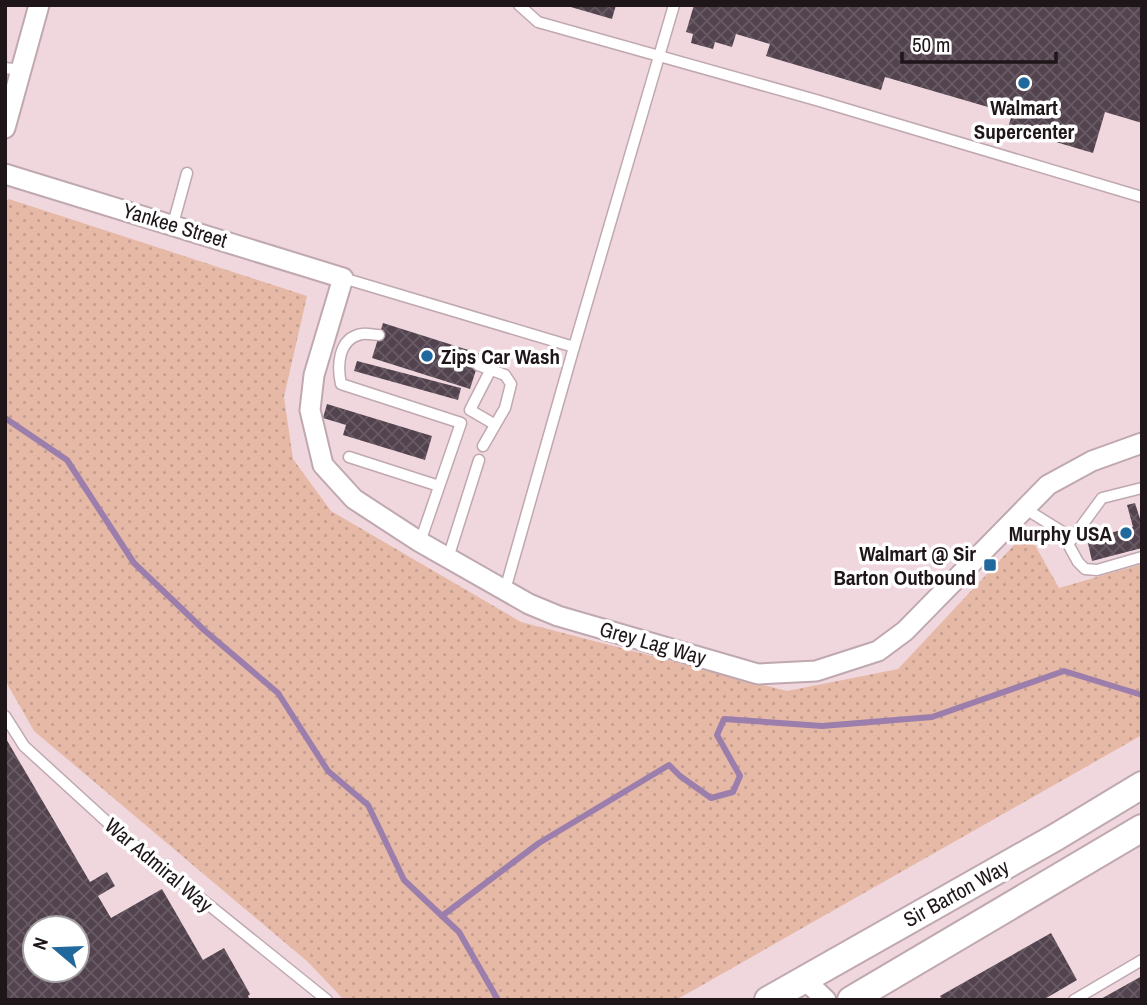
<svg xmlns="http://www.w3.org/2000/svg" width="1147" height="1005" font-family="'Archivo Narrow',sans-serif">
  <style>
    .park { fill: url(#park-dots) }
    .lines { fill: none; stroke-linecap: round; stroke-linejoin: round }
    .stream { stroke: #9b7eac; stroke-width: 6 }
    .building { fill: url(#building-cross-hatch); fill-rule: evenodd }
    .lane-casing { stroke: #bfa8af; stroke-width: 13 }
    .street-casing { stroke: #bfa8af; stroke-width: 23 }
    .secondary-casing { stroke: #bfa8af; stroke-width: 30 }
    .lane { stroke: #fff; stroke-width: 10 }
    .street { stroke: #fff; stroke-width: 19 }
    .secondary { stroke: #fff; stroke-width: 26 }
    .poi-dot { fill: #21689c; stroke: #fff; stroke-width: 2.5 }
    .labels { text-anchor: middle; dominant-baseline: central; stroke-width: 7; stroke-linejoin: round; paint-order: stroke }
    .poi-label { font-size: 21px; font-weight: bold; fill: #1f1619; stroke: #fff; text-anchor: end }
    .street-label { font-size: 21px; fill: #1f1619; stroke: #fff }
  </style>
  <defs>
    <pattern id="park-dots" width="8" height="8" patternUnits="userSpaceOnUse" patternTransform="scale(1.75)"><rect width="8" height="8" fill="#e6b9a7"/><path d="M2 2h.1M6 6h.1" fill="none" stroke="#c59e8f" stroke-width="1.8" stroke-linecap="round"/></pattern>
    <pattern id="building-cross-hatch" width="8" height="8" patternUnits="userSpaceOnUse" patternTransform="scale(1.75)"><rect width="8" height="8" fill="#53434f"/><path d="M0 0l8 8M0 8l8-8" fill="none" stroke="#685b64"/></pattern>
  </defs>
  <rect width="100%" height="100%" fill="#f0d7de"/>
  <path class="park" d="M 9,199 L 307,296 L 284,397 L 293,459 L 331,511 L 521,622 L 787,691 L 898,669 L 1027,531 L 1059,588 L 1142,564 L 1142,735 L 676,1000 L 344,1000 L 308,962 L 34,731 L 5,680 L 5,201 Z"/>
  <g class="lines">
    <g class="stream">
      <path d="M 5,418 L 67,460 L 134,563 L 204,630 L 278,693 L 328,771 L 368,805 L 404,880 L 442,916 L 539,843 L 669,765 L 680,776 L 711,798 L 733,792 L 740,776 L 717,735 L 724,719 L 822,726 L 932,717 L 1064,671 L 1142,695"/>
      <path d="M 442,916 L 459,932 L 498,1000"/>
    </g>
  </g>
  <g class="building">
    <path d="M 564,5 L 616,5 L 612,19 Z"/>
    <path d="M 694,5 L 1142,5 L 1142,123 L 1105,112 L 1093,153 L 1008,128 L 1012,114 L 885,77 L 881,90 L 766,56 L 770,44 L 736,34 L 732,47 L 715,42 L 713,49 L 691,43 L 693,34 L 686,32 Z"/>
    <path d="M 383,323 L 481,354 L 470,389 L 372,358 Z"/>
    <path d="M 357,361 L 461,388 L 458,400 L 354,371 Z"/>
    <path d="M 327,404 L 432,436 L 425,460 L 343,435 L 346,425 L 323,418 Z"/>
    <path d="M 1135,503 L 1142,525 L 1142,548 L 1092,561 L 1087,539 L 1133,527 L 1127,505 Z"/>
    <path d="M 5,737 L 90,882 L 107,872 L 115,886 L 98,896 L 111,918 L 162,889 L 203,960 L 224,948 L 250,994 L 248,996 L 250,1000 L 5,1000 ZM 35,928 L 77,928 L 77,970 L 35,970 Z"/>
    <path d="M 1051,933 L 1077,980 L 1043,1000 L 942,1000 L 940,996 Z"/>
    <path d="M 1142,976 L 1142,1000 L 1099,1000 Z"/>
  </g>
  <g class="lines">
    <g class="lane-casing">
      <g id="lane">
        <path d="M 519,5 L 538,22 L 816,100 L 1142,197"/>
        <path d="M 5,68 L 21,70"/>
        <path d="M 173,224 L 187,173"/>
        <path d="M 343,278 L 574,347 L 505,590"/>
        <path d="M 379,335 C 374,335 367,333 362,334 C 338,338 337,366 341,384 L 461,423 L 420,542"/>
        <path d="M 574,347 L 674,5"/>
        <path d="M 478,365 L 505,375 L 511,384 L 505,408 L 483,446"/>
        <path d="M 491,369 L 470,410 L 494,424"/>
        <path d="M 349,457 L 439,486"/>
        <path d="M 1024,508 L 1061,531 L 1078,562 L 1085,569 L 1097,570 L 1142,557"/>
        <path d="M 1069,543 L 1102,498 L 1142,488"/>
        <path d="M 448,558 L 479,460"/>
        <path d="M 5,716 L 24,746 L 117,831 L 327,1000"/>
        <path d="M 1074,1000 L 1142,960"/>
      </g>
    </g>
    <g class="street-casing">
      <g id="street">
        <path d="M 5,128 L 39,5"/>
        <path d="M 5,174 L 343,278 L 314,375 L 310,410 L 323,465 L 354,499 L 420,542 L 529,604 L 558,616 L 758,674 L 816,671 L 878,651 L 905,631 L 1048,485 L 1092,461 L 1142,443"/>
        <path d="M 804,979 L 826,1000"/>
      </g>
    </g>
    <g class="secondary-casing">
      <g id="secondary">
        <path d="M 768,1000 L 1056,837 L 1142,785"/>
        <path d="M 851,1000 L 1142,828"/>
      </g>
    </g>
    <use href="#lane" class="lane"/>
    <use href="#street" class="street"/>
    <use href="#secondary" class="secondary"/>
  </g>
  <g class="poi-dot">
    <circle cx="1024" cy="83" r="7"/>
    <circle cx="427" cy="356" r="7"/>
    <circle cx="1126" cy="533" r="7"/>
    <rect x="983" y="558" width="14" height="14" rx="3.5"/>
  </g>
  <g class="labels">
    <g class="poi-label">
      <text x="1024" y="107" text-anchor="middle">Walmart<tspan x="1024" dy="24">Supercenter</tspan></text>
      <text x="441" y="356" text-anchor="start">Zips Car Wash</text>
      <text x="1112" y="533">Murphy USA</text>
      <text x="976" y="553">Walmart @ Sir<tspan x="976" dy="24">Barton Outbound</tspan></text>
    </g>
    <g class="street-label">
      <text transform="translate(175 225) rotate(17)">Yankee Street</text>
      <text transform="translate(653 643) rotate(16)">Grey Lag Way</text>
      <text transform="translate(159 865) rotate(40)">War Admiral Way</text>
      <text transform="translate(956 893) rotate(-29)">Sir Barton Way</text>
    </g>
  </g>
  <rect width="1147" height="1005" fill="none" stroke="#1f1619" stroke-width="14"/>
  <g transform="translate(56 949) rotate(289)"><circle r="33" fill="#ffffff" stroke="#a5a2a3" stroke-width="2"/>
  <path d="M0-5L12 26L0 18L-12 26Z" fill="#21689c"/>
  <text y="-10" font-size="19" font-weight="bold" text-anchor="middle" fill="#1f1619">N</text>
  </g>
  <path d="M902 52v10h154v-10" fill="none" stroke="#1f1619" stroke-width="3.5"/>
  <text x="912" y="52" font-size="21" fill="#1f1619" stroke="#ffffff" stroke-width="5" paint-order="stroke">50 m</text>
</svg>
